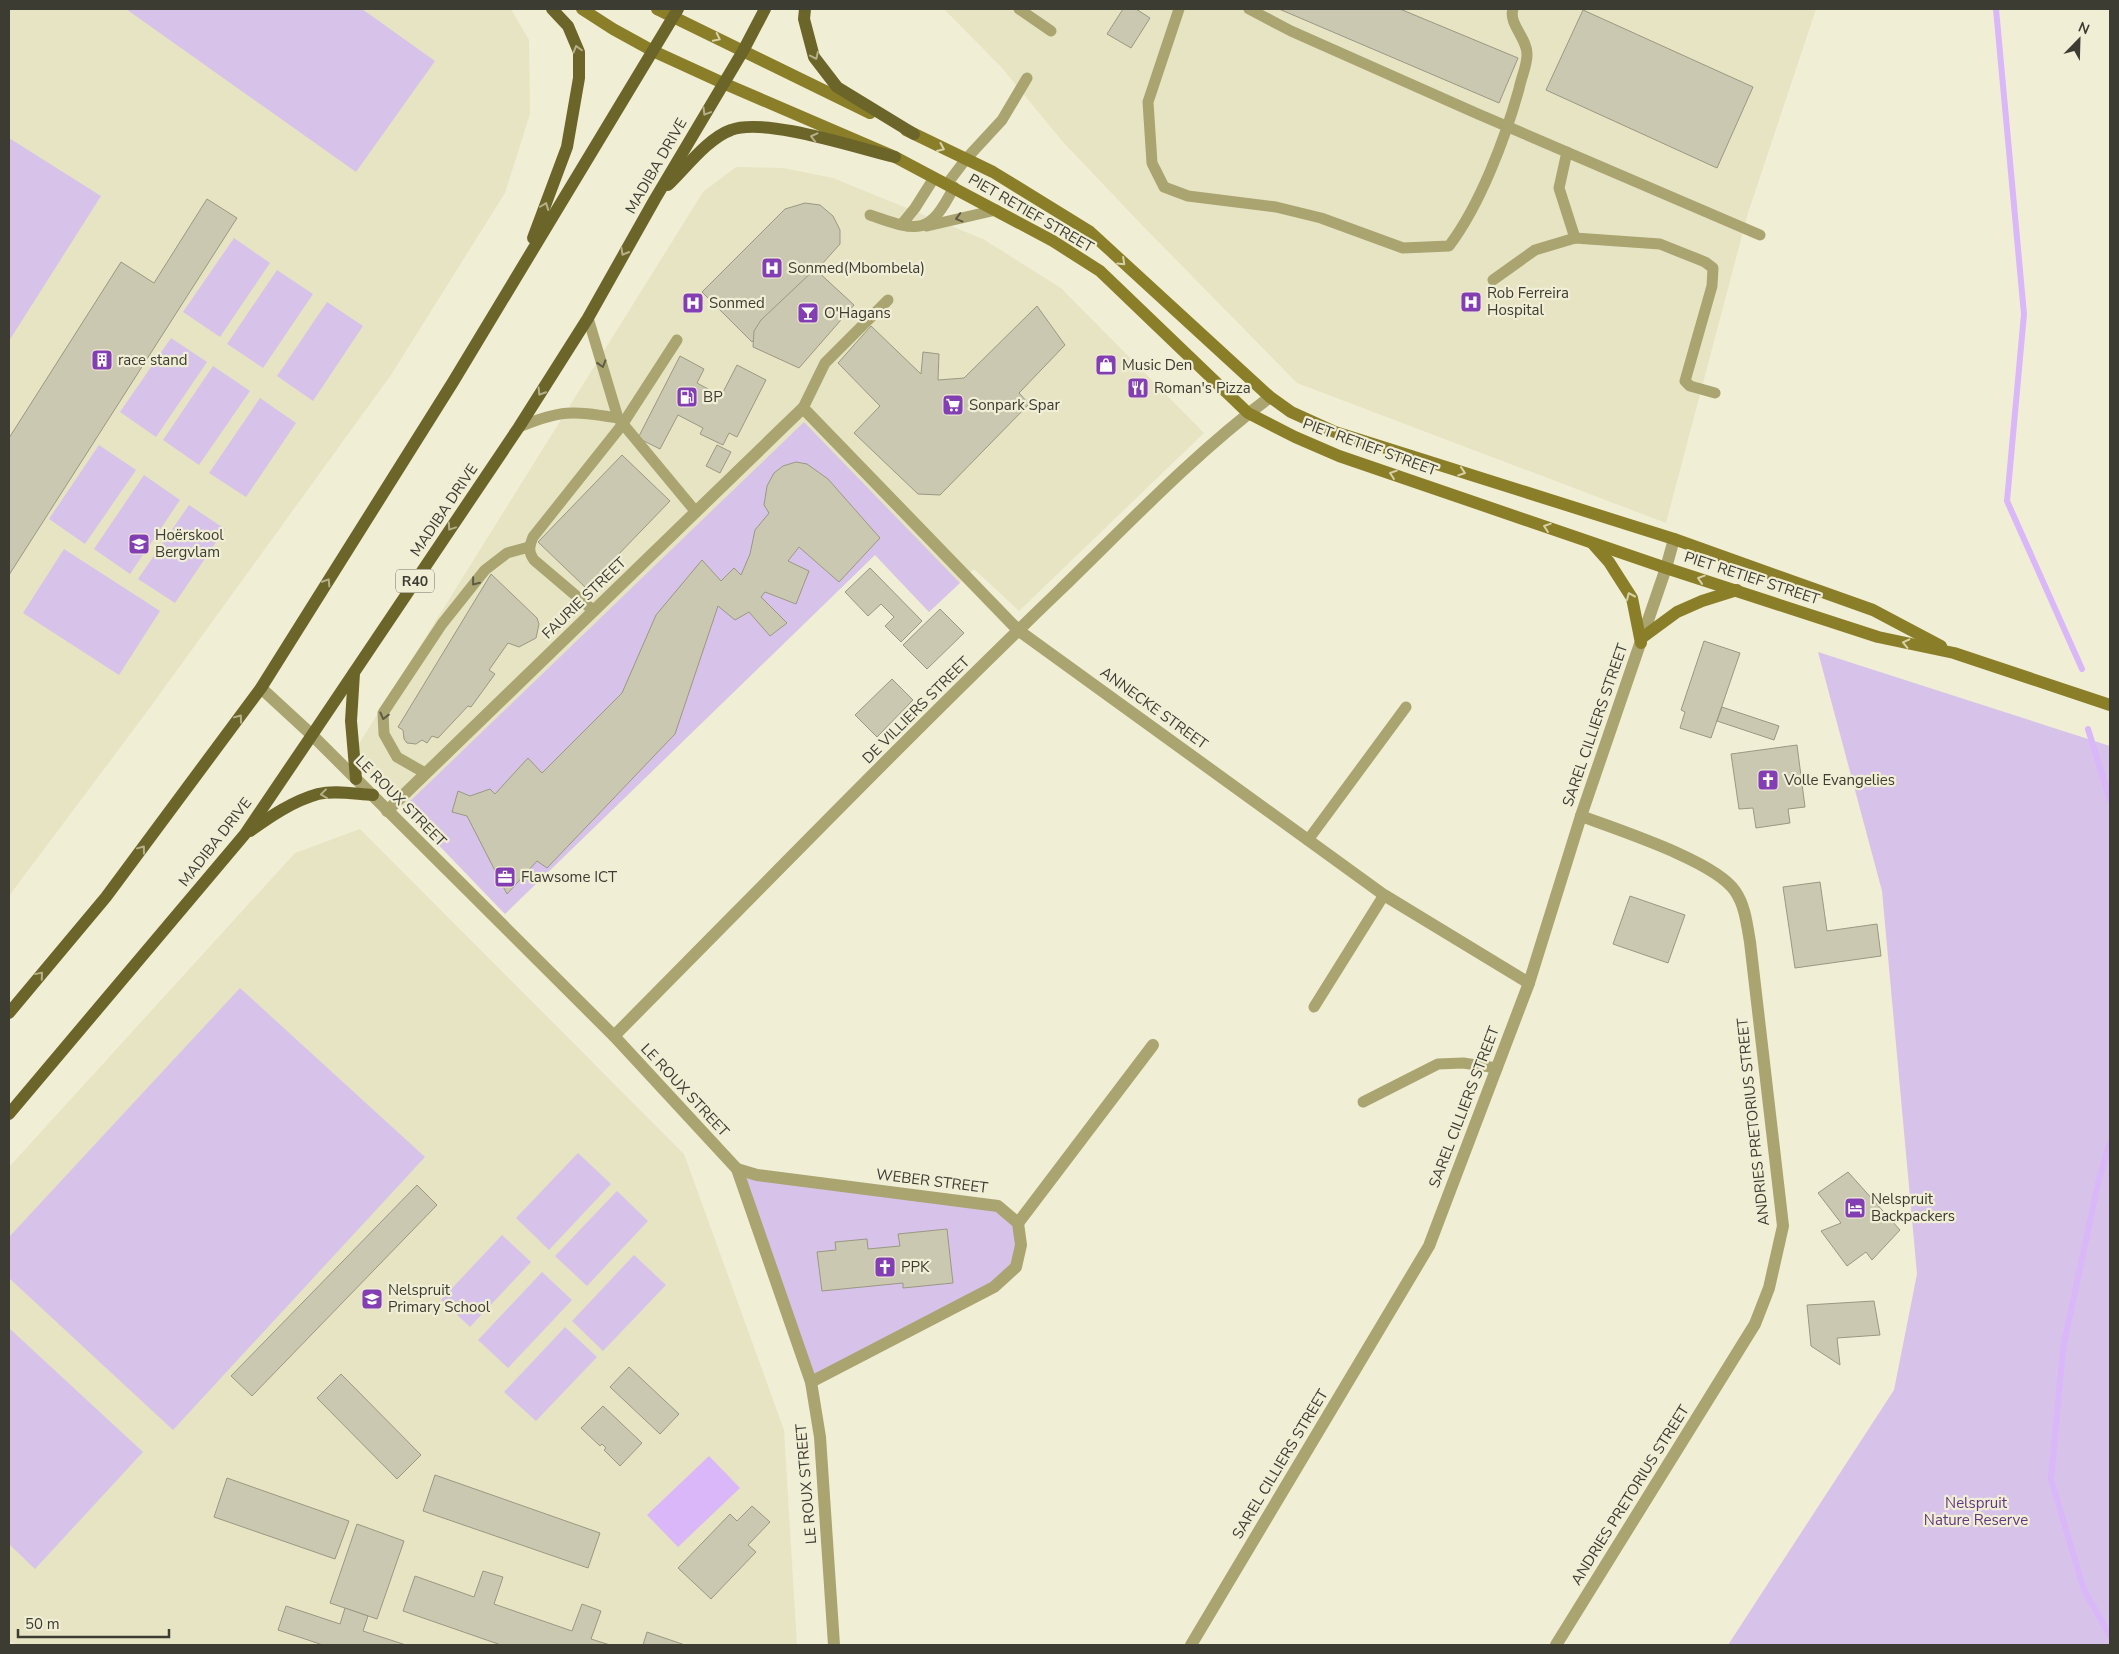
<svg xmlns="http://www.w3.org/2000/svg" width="2119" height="1654" font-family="'Nunito Sans',sans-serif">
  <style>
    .built { fill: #e7e4c4 }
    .green { fill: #d7c3ea }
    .water { fill: #d9b7f8 }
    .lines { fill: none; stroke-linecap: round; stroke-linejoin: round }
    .stream { stroke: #d9b7f8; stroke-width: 6 }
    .building { fill: #cac8b0; stroke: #9a9882 }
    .lane { stroke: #aaa470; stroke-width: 11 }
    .street { stroke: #aaa470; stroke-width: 12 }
    .secondary { stroke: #8a7f28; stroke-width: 12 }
    .primary { stroke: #6c652a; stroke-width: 12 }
    .oneway { stroke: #d7d2aa }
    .oneway2 { stroke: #b5b089 }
    .oneway3 { stroke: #5e5b45 }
    .labels { text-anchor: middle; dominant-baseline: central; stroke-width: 4.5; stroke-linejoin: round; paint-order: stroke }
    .shield { fill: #f1eed6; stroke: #737163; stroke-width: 1 }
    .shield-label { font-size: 14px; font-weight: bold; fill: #3d3c32 }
    .street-label { font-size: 15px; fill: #3d3c32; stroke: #f1eed6 }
    .poi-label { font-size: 15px; fill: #3d3c32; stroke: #f1eed6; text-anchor: start }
    .park-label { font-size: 15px; fill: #613682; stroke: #f1eed6 }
  </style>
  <rect width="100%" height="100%" fill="#f1eed6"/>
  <g class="built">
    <path d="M 9,9 L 511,9 L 529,40 L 530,114 L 505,193 L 391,375 L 146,713 L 9,896 Z"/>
    <path d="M 944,9 L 1816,9 L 1748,213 L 1666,523 L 1297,383 L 1139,222 L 1063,142 L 1002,68 Z"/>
    <path d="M 736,167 L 783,168 L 833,178 L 983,239 L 1061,288 L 1204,433 L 1019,611 L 974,569 L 929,612 L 875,555 L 505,914 L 403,808 L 374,782 L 357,747 L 703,192 Z"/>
    <path d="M 360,829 L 684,1154 L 784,1430 L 797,1645 L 20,1645 L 9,1642 L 9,1167 L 295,853 Z"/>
  </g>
  <g class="green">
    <path d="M 126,9 L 362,9 L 435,61 L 356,172 Z"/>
    <path d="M 9,138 L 101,196 L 9,341 Z"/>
    <path d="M 234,238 L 270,263 L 220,337 L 183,312 Z"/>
    <path d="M 277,270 L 313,294 L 263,368 L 227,344 Z"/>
    <path d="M 327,302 L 363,326 L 313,401 L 277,376 Z"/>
    <path d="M 171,338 L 207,362 L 156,437 L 120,412 Z"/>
    <path d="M 213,366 L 250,391 L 199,465 L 163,440 Z"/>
    <path d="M 260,398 L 296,423 L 246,497 L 209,473 Z"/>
    <path d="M 804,422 L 960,583 L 929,612 L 875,555 L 505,914 L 403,808 Z"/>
    <path d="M 99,445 L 136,470 L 85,544 L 49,519 Z"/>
    <path d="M 144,475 L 180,500 L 130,574 L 94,549 Z"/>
    <path d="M 189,505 L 225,529 L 175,603 L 138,579 Z"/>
    <path d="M 64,549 L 160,611 L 119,675 L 23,613 Z"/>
    <path d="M 1818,652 L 2110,746 L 2110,1645 L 1728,1645 L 1894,1390 L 1917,1274 L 1882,891 Z"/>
    <path d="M 240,988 L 425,1157 L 173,1430 L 9,1278 L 9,1237 Z"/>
    <path d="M 578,1153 L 611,1184 L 549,1250 L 516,1218 Z"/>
    <path d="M 737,1169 L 998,1206 L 1016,1225 L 1016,1267 L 994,1287 L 811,1382 Z"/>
    <path d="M 617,1191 L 648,1221 L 587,1286 L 555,1256 Z"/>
    <path d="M 502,1235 L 531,1262 L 470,1327 L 441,1300 Z"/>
    <path d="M 634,1255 L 666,1285 L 603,1351 L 572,1321 Z"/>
    <path d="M 542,1272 L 572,1300 L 508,1368 L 478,1340 Z"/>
    <path d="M 565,1327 L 597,1357 L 536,1421 L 504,1392 Z"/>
    <path d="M 9,1328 L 143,1452 L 35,1569 L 9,1544 Z"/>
  </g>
  <path class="water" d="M 709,1456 L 740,1488 L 678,1547 L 647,1515 Z"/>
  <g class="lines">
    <g class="stream">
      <path d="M 1996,9 L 2024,314 L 2007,501 L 2082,669"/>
      <path d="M 2088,729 L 2110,800"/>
      <path d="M 2110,1142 L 2099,1179 L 2063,1348 L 2051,1479 L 2084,1590 L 2110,1636"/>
    </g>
  </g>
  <g class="building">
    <path d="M 1123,9 L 1136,9 L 1150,18 L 1131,48 L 1107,34 Z"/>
    <path d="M 1279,9 L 1400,9 L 1518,58 L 1499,103 Z"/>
    <path d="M 1583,10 L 1753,87 L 1717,168 L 1546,90 Z"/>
    <path d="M 207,199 L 237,218 L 9,575 L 9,438 L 121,262 L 154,283 Z"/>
    <path d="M 805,203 L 820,205 L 833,216 L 840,230 L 840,244 L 752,342 L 702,292 L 785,209 Z"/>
    <path d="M 815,269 L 854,305 L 799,368 L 753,347 L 754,331 L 761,320 Z"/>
    <path d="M 1037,306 L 1065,345 L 1019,393 L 1029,404 L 940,495 L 918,494 L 854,433 L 880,406 L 838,363 L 871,326 L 921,374 L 923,352 L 939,354 L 938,380 L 964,378 Z"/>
    <path d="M 680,356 L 704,369 L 697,383 L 721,396 L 737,365 L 766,380 L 737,437 L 729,433 L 723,445 L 700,434 L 703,428 L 678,415 L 660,449 L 638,438 Z"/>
    <path d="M 717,445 L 731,452 L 720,473 L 706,466 Z"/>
    <path d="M 622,455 L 670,501 L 586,588 L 538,542 Z"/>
    <path d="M 796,462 L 807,464 L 828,479 L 880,538 L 839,582 L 799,547 L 788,561 L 809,571 L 796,604 L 765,592 L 761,597 L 787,623 L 770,636 L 749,612 L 735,620 L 718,606 L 675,734 L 547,868 L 537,861 L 507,894 L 467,816 L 452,812 L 458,791 L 470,796 L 490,789 L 495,794 L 528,758 L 542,773 L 622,693 L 656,615 L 702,560 L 721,581 L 734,568 L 741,575 L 750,554 L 755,530 L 769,513 L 764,505 L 767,486 L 774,473 L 783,466 Z"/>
    <path d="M 870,568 L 922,621 L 901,642 L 885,626 L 894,617 L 881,604 L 868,616 L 845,592 Z"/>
    <path d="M 491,574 L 537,618 L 539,624 L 536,638 L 519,647 L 508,643 L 489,670 L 495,674 L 471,707 L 468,706 L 438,738 L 432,736 L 427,743 L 422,740 L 416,744 L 407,743 L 404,739 L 403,730 L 398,727 Z"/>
    <path d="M 940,609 L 964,633 L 927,669 L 903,645 Z"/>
    <path d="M 1704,641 L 1740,653 L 1711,738 L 1680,728 L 1685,712 L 1681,710 Z"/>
    <path d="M 892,679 L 913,700 L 877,737 L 855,715 Z"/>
    <path d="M 1722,707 L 1779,726 L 1774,740 L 1717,721 Z"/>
    <path d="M 1797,745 L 1805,807 L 1788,809 L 1790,823 L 1756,828 L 1753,808 L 1739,809 L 1731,754 Z"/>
    <path d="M 1820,882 L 1827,931 L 1877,924 L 1881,956 L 1795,968 L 1783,887 Z"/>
    <path d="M 1630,896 L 1685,915 L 1668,963 L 1613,944 Z"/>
    <path d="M 1848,1172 L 1900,1230 L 1872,1260 L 1866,1252 L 1847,1266 L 1821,1231 L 1841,1223 L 1818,1193 Z"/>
    <path d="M 417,1185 L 437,1205 L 252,1396 L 231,1376 Z"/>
    <path d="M 947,1229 L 953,1283 L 903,1288 L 903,1283 L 822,1291 L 817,1252 L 836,1250 L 835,1242 L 867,1239 L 868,1249 L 900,1246 L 898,1234 Z"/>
    <path d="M 1874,1301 L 1880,1335 L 1837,1338 L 1840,1365 L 1811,1346 L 1807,1305 Z"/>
    <path d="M 629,1367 L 679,1414 L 660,1434 L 610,1387 Z"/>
    <path d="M 341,1374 L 421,1455 L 397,1479 L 317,1398 Z"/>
    <path d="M 603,1406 L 642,1443 L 620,1466 L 604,1450 L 606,1448 L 602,1444 L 600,1446 L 581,1428 Z"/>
    <path d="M 435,1475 L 600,1533 L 588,1568 L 423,1511 Z"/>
    <path d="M 227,1478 L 349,1521 L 335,1559 L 214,1517 Z"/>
    <path d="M 752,1506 L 770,1522 L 748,1545 L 756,1552 L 711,1599 L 678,1568 L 730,1514 L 737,1521 Z"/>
    <path d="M 357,1524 L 404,1541 L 377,1619 L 330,1603 Z"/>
    <path d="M 483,1571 L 503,1577 L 494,1604 L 572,1631 L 582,1604 L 601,1611 L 591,1639 L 610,1645 L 501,1645 L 403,1611 L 415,1576 L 474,1597 Z"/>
    <path d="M 286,1606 L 340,1624 L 345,1608 L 368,1616 L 363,1631 L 406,1645 L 323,1645 L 278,1630 Z"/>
    <path d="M 647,1632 L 685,1645 L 643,1645 Z"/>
  </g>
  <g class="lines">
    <g class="lane">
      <path d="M 1019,9 L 1051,31"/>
      <path d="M 1179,9 L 1148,102 L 1152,163 L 1164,187 L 1188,196 L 1276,207 L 1321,218 L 1403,248 L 1449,246 C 1480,205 1505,139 1519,89 C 1521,78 1527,66 1527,55 C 1528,39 1508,24 1513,9"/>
      <path d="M 1249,9 L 1291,31 L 1478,114 L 1760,235"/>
      <path d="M 1567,152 L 1559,188 L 1575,238"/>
      <path d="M 947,184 L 966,159 L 1002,120 L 1027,78"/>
      <path d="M 870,215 C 919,232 929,236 954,187"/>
      <path d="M 902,224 L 915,208 L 934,178"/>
      <path d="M 927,226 L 996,210"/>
      <path d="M 1493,280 L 1535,250 L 1575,238 L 1660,244 L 1705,262 L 1713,268 L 1712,286 L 1685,381 L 1690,386 L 1715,393"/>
      <path d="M 588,318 L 618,418 L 696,512"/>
      <path d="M 803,408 L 825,363 L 888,300"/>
      <path d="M 519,427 C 562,409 572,411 618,418"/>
      <path d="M 594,611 L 534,560 C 528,551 529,547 533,537 L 622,425 L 677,340"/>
      <path d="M 425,773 L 397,757 L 384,734 L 383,713 L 442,624 L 485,570 L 507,553 L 529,547"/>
      <path d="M 1308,840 L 1406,707"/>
      <path d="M 1314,1007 L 1384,895"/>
      <path d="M 1363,1102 L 1438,1064 L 1463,1063 L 1497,1068"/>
    </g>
    <g class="street">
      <path d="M 261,688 L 312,735 L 614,1036 L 737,1169 L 811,1382 L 820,1437 L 834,1645"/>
      <path d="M 387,811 L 803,408 L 1018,630 L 1384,895 L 1529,983"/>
      <path d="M 614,1036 C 762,887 908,736 1060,590 C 1128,524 1194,454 1270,397"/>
      <path d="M 737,1169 L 757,1175 L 998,1206 L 1018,1223 L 1021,1245 L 1016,1267 L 994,1287 L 811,1382"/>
      <path d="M 1018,1223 L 1153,1045"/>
      <path d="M 1191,1645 L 1429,1246 L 1529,983 L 1581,816 L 1666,568 L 1674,539"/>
      <path d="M 1556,1645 L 1755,1324 L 1769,1288 L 1783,1226 L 1750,942 C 1747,925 1745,905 1735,891 C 1715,861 1618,830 1581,816"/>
    </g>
    <g class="secondary">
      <path d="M 582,9 L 613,29 L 653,51 L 723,83 L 895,157 L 1053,241 L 1100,271 L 1248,413 L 1295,437 L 1339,456 L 1666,568 L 1878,637 L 1954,653 L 2110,705"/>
      <path d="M 657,9 L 870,113"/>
      <path d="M 906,130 L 993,172 L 1089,231 L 1270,397 L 1291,412 L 1335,432 L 1674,539 L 1873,610 L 1941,646"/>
      <path d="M 1593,544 L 1609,562 L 1632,598 L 1641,643"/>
      <path d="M 1643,637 L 1677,612 L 1702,601 L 1737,590"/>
    </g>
    <g class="primary">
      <path d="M 805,9 L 804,19 L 814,57 L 837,87 L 914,134"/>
      <path d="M 668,185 C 685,169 708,138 731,130 C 765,117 857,148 895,157"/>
      <path d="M 533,238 L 567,147 L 579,78 L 579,52 L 568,26 L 552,9"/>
      <path d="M 354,673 L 351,721 L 356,779"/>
      <path d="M 250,831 C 271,816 293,801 318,794 C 335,790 355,794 373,795"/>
      <path d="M 9,1013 L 106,897 L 261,688 L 453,382 L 678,9"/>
      <path d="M 9,1114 L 245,834 L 312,735 L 519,427 L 588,318 L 655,199 L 743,51 L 765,9"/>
    </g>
  </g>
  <defs><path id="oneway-chevron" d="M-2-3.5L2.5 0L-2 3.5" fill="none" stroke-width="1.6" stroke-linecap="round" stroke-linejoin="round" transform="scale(1.25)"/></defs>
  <g class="oneway">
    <use href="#oneway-chevron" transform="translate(717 38) rotate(26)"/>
    <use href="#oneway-chevron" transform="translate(941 148) rotate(24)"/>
    <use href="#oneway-chevron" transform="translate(1122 262) rotate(43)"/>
    <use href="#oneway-chevron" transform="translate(1462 472) rotate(18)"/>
    <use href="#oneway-chevron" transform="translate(1393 474) rotate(-161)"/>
    <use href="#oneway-chevron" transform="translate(1547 527) rotate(-161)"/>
    <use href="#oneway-chevron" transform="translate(1701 579) rotate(-162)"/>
    <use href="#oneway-chevron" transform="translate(1630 596) rotate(-114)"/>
    <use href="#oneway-chevron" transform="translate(1906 643) rotate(-167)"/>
  </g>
  <g class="oneway2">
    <use href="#oneway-chevron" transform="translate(577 49) rotate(-106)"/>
    <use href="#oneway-chevron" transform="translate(815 56) rotate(65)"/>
    <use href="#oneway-chevron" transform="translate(706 112) rotate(121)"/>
    <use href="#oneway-chevron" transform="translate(814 137) rotate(-166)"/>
    <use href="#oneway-chevron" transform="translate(545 206) rotate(-69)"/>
    <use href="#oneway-chevron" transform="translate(624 252) rotate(120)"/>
    <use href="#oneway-chevron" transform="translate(541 392) rotate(122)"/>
    <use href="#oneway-chevron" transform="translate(451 527) rotate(124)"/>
    <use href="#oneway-chevron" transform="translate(327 582) rotate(-58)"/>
    <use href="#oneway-chevron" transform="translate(239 718) rotate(-53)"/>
    <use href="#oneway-chevron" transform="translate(324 794) rotate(173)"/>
    <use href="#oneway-chevron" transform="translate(142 849) rotate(-53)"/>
    <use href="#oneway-chevron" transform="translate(40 975) rotate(-50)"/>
  </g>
  <g class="oneway3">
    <use href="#oneway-chevron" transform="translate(959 218) rotate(165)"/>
    <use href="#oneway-chevron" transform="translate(602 364) rotate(73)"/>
    <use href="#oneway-chevron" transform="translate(475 582) rotate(129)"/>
    <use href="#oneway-chevron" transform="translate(384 716) rotate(104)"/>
  </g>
  <defs>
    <g id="hospital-square" transform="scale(1.125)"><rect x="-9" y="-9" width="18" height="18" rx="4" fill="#823eb2" stroke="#f1eed6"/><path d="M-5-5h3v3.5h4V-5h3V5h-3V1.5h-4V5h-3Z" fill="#fff"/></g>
    <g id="bar-square" transform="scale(1.125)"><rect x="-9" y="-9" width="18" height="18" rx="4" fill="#823eb2" stroke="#f1eed6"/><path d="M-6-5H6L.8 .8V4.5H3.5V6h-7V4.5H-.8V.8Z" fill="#fff"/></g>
    <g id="building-square" transform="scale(1.125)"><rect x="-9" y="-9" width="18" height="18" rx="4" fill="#823eb2" stroke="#f1eed6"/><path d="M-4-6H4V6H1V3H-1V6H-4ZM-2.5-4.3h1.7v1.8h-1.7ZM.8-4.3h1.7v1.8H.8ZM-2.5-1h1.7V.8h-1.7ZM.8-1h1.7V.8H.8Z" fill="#fff"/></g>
    <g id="shop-square" transform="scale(1.125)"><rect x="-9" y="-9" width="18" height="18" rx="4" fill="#823eb2" stroke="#f1eed6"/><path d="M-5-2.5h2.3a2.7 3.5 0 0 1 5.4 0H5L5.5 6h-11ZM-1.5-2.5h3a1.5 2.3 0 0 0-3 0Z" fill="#fff"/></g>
    <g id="restaurant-square" transform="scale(1.125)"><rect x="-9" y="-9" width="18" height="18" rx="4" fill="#823eb2" stroke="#f1eed6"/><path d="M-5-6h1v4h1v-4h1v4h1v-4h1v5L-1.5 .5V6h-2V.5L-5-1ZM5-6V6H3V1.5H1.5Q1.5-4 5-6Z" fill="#fff"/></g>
    <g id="fuel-square" transform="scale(1.125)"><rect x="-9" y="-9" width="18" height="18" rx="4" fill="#823eb2" stroke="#f1eed6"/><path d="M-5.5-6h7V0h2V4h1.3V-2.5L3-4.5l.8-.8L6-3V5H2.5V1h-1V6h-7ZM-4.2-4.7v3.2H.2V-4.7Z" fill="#fff"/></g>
    <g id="supermarket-square" transform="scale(1.125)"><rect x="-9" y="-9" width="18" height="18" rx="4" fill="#823eb2" stroke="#f1eed6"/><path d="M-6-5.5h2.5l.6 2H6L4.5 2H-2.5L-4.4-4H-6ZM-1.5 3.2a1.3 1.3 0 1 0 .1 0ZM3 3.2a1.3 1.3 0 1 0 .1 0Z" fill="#fff"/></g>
    <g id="school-square" transform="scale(1.125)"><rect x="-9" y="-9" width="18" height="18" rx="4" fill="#823eb2" stroke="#f1eed6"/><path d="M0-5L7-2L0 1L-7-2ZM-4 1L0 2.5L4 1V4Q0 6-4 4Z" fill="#fff"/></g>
    <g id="church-square" transform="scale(1.125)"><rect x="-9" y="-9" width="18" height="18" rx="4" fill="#823eb2" stroke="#f1eed6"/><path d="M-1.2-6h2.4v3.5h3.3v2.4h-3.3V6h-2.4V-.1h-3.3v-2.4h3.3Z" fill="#fff"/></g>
    <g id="office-square" transform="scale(1.125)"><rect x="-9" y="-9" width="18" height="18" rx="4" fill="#823eb2" stroke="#f1eed6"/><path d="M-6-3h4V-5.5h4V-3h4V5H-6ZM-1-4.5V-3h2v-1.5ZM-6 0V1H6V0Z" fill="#fff"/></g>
    <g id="hotel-square" transform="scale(1.125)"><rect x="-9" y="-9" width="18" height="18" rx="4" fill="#823eb2" stroke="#f1eed6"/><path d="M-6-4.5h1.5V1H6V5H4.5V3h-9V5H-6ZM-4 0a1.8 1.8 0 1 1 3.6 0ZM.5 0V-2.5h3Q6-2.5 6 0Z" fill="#fff"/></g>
  </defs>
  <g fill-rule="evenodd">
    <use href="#hospital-square" x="772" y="268"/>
    <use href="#hospital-square" x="1471" y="302"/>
    <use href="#hospital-square" x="693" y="303"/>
    <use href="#bar-square" x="808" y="313"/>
    <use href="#building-square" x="102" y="360"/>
    <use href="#shop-square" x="1106" y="365"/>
    <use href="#restaurant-square" x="1138" y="388"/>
    <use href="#fuel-square" x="687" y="397"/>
    <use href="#supermarket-square" x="953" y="405"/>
    <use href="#school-square" x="139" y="544"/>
    <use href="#church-square" x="1768" y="780"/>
    <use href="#office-square" x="505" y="877"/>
    <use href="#hotel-square" x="1855" y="1208"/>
    <use href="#church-square" x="885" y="1267"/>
    <use href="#school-square" x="372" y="1299"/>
  </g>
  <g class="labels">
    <rect class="shield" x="396" y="569.5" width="38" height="23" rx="4"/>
    <g class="shield-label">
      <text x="415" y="581">R40</text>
    </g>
    <g class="street-label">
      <text transform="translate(656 166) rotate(-60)">MADIBA DRIVE</text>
      <text transform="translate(1031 213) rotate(30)">PIET RETIEF STREET</text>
      <text transform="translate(1370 447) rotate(20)">PIET RETIEF STREET</text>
      <text transform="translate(444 510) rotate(-56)">MADIBA DRIVE</text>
      <text transform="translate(1752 578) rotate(18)">PIET RETIEF STREET</text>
      <text transform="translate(584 598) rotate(-44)">FAURIE STREET</text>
      <text transform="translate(1154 708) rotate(36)">ANNECKE STREET</text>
      <text transform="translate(916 710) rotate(-45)">DE VILLIERS STREET</text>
      <text transform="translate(1595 725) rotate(-71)">SAREL CILLIERS STREET</text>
      <text transform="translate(401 801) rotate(45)">LE ROUX STREET</text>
      <text transform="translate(215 842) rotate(-52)">MADIBA DRIVE</text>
      <text transform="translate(685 1090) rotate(47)">LE ROUX STREET</text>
      <text transform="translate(1464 1107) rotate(-69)">SAREL CILLIERS STREET</text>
      <text transform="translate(1753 1122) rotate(-96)">ANDRIES PRETORIUS STREET</text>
      <text transform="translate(932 1181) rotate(7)">WEBER STREET</text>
      <text transform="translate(1280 1464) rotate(-59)">SAREL CILLIERS STREET</text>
      <text transform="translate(806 1484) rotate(-95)">LE ROUX STREET</text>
      <text transform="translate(1630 1495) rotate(-58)">ANDRIES PRETORIUS STREET</text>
    </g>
    <g class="poi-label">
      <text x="788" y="268">Sonmed(Mbombela)</text>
      <text x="1487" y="293">Rob Ferreira<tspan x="1487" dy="17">Hospital</tspan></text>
      <text x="709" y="303">Sonmed</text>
      <text x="824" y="313">O'Hagans</text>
      <text x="118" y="360">race stand</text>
      <text x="1122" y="365">Music Den</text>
      <text x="1154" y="388">Roman's Pizza</text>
      <text x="703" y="397">BP</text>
      <text x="969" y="405">Sonpark Spar</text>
      <text x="155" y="535">Hoërskool<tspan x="155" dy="17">Bergvlam</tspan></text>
      <text x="1784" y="780">Volle Evangelies</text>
      <text x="521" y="877">Flawsome ICT</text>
      <text x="1871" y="1199">Nelspruit<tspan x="1871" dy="17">Backpackers</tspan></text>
      <text x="901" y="1267">PPK</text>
      <text x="388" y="1290">Nelspruit<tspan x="388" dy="17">Primary School</tspan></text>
    </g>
    <g class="park-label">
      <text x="1976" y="1503">Nelspruit<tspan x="1976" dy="17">Nature Reserve</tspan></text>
    </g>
  </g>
  <rect width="2119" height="1654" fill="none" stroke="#3d3c32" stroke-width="20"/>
  <g transform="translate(2079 40) rotate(23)" stroke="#f1eed6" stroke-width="4" paint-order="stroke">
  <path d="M0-4L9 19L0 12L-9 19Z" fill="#3d3c32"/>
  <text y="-8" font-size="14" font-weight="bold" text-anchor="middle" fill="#3d3c32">N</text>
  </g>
  <path d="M18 1629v8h151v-8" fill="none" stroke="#3d3c32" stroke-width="2.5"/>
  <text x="25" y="1629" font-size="15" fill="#3d3c32" stroke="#f1eed6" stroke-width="4" paint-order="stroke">50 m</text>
</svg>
